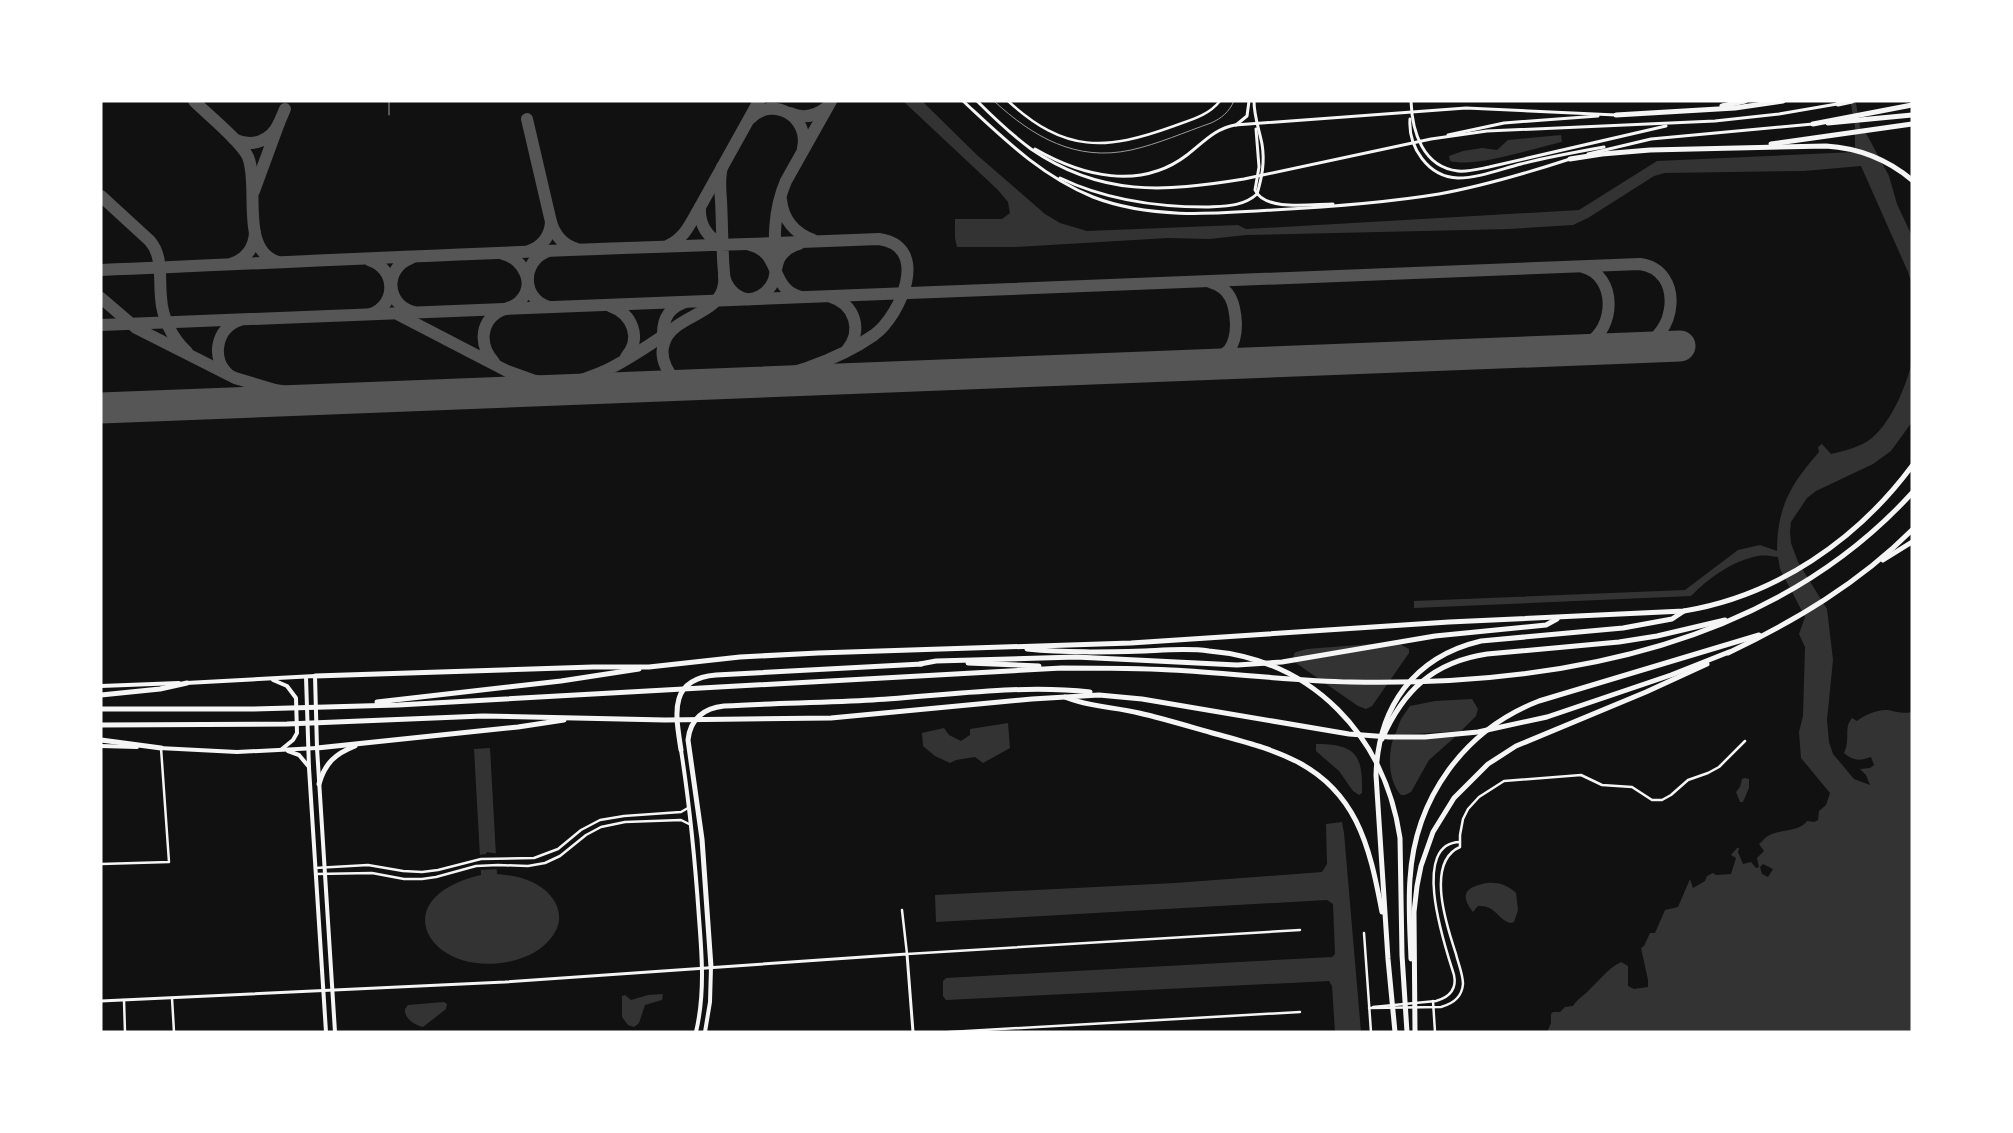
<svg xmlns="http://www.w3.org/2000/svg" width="2013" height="1133" font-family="'Varela Round',sans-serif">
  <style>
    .water { fill: #333; fill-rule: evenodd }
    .pier { fill: #111 }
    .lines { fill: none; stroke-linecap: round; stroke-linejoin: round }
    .canal { stroke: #333; stroke-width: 5 }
    .taxiway { stroke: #565656; stroke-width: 12 }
    .runway { stroke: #565656; stroke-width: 31 }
    .minor { stroke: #f5f5f5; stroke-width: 2.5 }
    .tertiary { stroke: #f5f5f5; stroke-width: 3 }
    .secondary { stroke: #f5f5f5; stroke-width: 4 }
    .motorway { stroke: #f5f5f5; stroke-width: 5 }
    .tram { stroke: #9a9a9a; stroke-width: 1 }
  </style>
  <rect width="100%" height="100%" fill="#111"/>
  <g class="water">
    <path d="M 903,101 L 922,101 L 977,155 L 1045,214 L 1060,223 L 1087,231 L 1238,225 L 1246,229 L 1579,210 L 1657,161 L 1855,152 L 1855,131 L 1866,133 L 1889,176 L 1897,204 L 1912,236 L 1912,285 L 1908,272 L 1861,166 L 1804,171 L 1665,173 L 1654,176 L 1588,218 L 1573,225 L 1510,229 L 1246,235 L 1210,239 L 1168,238 L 1014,247 L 957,247 L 955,238 L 955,219 L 1002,219 L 1010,213 L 1008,202 L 998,190 Z"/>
    <path d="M 1561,135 L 1562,142 C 1534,148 1476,168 1450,161 L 1449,156 L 1463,151 L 1482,148 L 1497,150 L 1508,140 Z"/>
    <path d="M 1912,362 L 1912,422 L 1891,451 L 1873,464 L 1816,491 L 1807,498 L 1791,522 L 1790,532 L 1791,543 L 1798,562 L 1827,609 L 1833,660 L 1827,720 L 1829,742 L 1833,754 L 1854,779 L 1870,785 L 1866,775 L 1860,769 L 1870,768 L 1874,765 L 1871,757 C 1859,761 1854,761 1844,753 C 1851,738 1843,729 1852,718 L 1857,721 C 1864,715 1878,709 1888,710 C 1897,712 1902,714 1912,712 L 1912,1032 L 1547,1032 L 1551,1023 L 1551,1014 L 1553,1012 L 1560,1012 L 1565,1007 L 1573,1006 C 1578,998 1584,996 1590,989 C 1602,978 1606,970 1621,962 L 1628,966 L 1628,986 L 1634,989 L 1648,987 L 1648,980 L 1641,948 L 1644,946 L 1650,933 L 1655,933 L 1665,910 L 1678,907 L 1690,879 L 1693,888 L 1705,881 L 1707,876 L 1713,873 L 1716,875 L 1731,874 L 1736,858 L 1731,855 L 1737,848 L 1739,848 L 1738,852 L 1743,864 L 1751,862 L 1756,868 L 1759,867 L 1757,858 L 1764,851 L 1759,844 C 1762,842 1764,838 1768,836 C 1779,829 1800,832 1807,821 L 1814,822 L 1818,820 L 1819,811 L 1826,805 L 1830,793 L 1801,758 L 1799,732 L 1803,716 L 1805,647 L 1799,634 L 1805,617 L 1780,569 L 1778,557 C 1771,556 1764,555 1758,556 C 1732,561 1709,578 1691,596 L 1414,608 L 1414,601 L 1685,590 L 1738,550 L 1760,545 L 1777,551 C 1777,507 1791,484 1819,452 L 1818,447 L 1822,444 L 1831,454 C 1845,451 1860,447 1872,438 C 1892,421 1906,386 1912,362 ZM 1763,864 L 1773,869 L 1768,877 L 1762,874 L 1760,867 Z"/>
    <path d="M 1396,642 L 1409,649 L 1409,653 L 1372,706 L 1366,709 L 1358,706 L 1293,661 L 1294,654 L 1296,652 L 1307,649 Z"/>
    <path d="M 1472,699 L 1478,709 L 1476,716 L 1461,731 L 1395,735 L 1401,719 L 1410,706 L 1435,701 Z"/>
    <path d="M 1008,723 L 1010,748 L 983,763 L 975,757 L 956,760 L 950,763 L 935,756 L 923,746 L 922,733 L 944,728 L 949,735 L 961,741 L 970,735 L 970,729 Z"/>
    <path d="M 1455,737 L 1429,760 L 1411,792 L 1405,795 L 1401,795 C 1388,781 1388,756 1393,739 Z"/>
    <path d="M 1316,744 C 1356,744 1363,755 1362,793 L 1359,795 L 1353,791 L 1339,771 L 1316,751 Z"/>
    <path d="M 490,748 L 497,874 C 508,875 518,876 527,880 C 553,889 570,915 551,938 C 541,951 527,957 512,961 C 430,980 381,898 481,875 L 474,749 Z"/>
    <path d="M 1745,778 L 1749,779 L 1749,788 L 1743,802 L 1740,802 L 1736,792 L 1740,787 L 1742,779 Z"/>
    <path d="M 1342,822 L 1344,833 L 1361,1032 L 1335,1032 L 1332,986 L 1329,981 L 946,1000 L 943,996 L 943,981 L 946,978 L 1332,957 L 1335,954 L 1333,904 L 1327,900 L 936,922 L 935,895 L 1175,883 L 1322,872 L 1327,864 L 1326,824 Z"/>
    <path d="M 1487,883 C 1498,882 1508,885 1516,893 L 1518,910 L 1514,922 L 1510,923 C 1496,918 1496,905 1478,906 L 1473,912 C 1459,894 1466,887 1487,883 Z"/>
    <path d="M 663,994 L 662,1000 L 645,1005 L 639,1023 L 634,1027 L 628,1025 L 622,1017 L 622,996 L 625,995 L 631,1000 L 648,995 Z"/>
    <path d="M 444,1002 L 447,1004 L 446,1009 L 423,1027 C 414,1025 404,1018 405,1009 L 408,1005 Z"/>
  </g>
  <path class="pier" d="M 487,852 L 499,854 L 500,869 L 479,870 L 478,855 L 486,854 Z"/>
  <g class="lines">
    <path class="canal" d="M 1853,101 L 1859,135"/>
    <g class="taxiway">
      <path d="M 194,101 C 207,114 242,142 248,157 C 260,186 239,250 278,262"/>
      <path d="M 790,113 C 803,119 816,116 827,107"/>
      <path d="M 751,118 C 774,95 810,118 803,148"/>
      <path d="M 527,119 L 551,222 C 550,236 543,246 529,251"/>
      <path d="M 279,123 L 285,109"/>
      <path d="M 234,139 C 252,148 271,141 279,123 L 254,191"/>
      <path d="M 101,196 L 150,241 C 163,256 159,278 161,297 C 162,318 172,338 187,352"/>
      <path d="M 781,200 C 783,219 794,233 813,240"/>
      <path d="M 551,222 C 555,236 563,245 577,249"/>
      <path d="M 724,244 C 707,239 699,224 700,207 L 759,101"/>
      <path d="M 669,245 C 685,238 691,222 700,207"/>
      <path d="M 750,245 C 782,252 769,289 801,297"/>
      <path d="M 548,251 C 521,261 521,299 549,307"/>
      <path d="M 411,258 C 384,268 385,305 414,312"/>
      <path d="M 369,260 C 396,268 398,304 371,314"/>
      <path d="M 231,264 C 246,259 254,248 255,233"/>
      <path d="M 101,270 C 317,261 533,250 748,244 L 879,239 C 931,246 901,315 874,335 C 854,349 830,360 807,368 C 775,379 743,382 710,383 C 701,383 692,385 683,383 C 668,378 659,358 664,343 C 672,315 720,316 724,284 C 725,275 723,266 723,257 C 722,238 722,219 721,200 C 720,189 719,178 722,167"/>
      <path d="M 776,272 C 774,239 773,211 786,181 L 831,101"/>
      <path d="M 724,276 C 726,285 731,292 740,297 C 753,304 769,293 774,280 C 776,272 776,264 780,257 C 785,250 791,246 799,244"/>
      <path d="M 831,297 C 855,304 863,331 847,350"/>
      <path d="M 101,298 L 136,328 L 235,378 L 275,390 L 315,397 L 390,396"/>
      <path d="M 610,306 C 633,314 642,339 626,357"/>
      <path d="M 399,315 L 507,371 L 532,380 L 551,384"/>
      <path d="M 101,325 L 1640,264 C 1685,270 1677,338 1638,347"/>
      <path d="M 663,341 C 662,324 665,310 683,303"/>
      <path d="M 1526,352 C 1545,350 1570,353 1587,344 C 1616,328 1617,276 1583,267"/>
      <path d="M 494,362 C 480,347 479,324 498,312 C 505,308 513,308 519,302 C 537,285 524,259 503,254"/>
      <path d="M 1202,364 C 1211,361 1222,357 1229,350 C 1235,342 1236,333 1236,324 C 1235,304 1231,288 1210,282"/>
      <path d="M 228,374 C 211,358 216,328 240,320"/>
      <path d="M 571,387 L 593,388"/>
      <path d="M 438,394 C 492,392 549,395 600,373 C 624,363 647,346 669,332"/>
    </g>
    <path class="runway" d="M 101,408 L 1680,346"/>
    <g class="minor">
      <path d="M 1008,101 C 1065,153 1105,151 1174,126 C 1190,120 1208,116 1220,101"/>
      <path d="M 101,864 L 169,862 L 161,748"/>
      <path d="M 315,868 L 368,865 L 403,871 L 422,872 L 438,870 L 481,859 L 534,858 L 558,849 L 581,830 L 600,820 L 624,816 L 681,812 L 688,808"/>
      <path d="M 316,874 L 372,873 L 404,879 L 422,879 L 436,877 L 476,866 L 498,865 L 528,866 L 545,863 L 560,856 L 586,835 L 601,827 L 625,822 L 681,820 L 691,825"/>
      <path d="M 902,910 L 907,954 L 1300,930"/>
      <path d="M 1364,933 L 1371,1032"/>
      <path d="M 172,998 L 174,1032"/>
      <path d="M 124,1000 L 125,1032"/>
      <path d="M 1433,1001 L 1435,1032"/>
      <path d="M 1373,1007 L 1436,1001 C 1450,997 1457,989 1454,975 C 1446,949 1409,843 1460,842"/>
      <path d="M 1369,1008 L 1441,1007 C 1452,1004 1462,997 1463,984 C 1463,974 1458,963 1456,954 C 1447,927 1425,862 1460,847 L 1460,835 L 1463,819 L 1468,809 L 1479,797 L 1504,781 L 1581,775 L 1602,785 L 1632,787 L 1652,800 L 1662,800 L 1671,795 L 1688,780 L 1708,773 L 1719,767 L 1745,741"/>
      <path d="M 949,1032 L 1300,1012"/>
    </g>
    <g class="tertiary">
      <path d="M 963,101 C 1003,138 1041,176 1093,197 C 1150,219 1213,214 1273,210 C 1328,207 1384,203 1439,194 C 1483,186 1527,173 1570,159"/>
      <path d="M 977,101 C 994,118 1012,135 1031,149 C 1101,197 1164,192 1244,179 L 1431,139 L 1487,131 L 1715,121 L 1779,114 L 1837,104"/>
      <path d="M 1411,101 C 1412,132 1423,167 1458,171 C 1468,172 1479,169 1489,167 L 1666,126"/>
      <path d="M 1410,119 C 1408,147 1428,177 1458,178 C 1479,178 1501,169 1521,164 C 1548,157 1576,152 1604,147"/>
      <path d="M 1236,125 L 1247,116 L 1249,101"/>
      <path d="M 1256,129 L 1259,167 L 1255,190 C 1265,212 1313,204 1333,204"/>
      <path d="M 1448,135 L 1504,123 L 1598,116"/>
      <path d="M 1035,149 C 1082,176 1140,191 1187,155 C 1203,143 1214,129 1235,125 L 1466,108 L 1616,115"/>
      <path d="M 1588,154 L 1651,139 L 1813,124"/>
      <path d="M 1060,178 C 1106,200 1155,207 1206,207 C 1224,206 1243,207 1257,194 C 1262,177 1265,162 1262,144 C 1259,129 1254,116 1254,101"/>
      <path d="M 101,1001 L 505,982 L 907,954 L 913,1032"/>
    </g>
    <g class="secondary">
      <path d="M 306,677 L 309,768 L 326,1032"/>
      <path d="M 273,680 L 287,686 L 296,698 L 297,733 L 293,740 L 282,749"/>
      <path d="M 186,683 L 315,676 L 317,748 L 335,1032"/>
      <path d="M 101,686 L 179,683"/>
      <path d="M 101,746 L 137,747"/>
      <path d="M 159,748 L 237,752 L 317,748"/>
      <path d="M 681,750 C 690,807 695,860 699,918 C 702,956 705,994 696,1032"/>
      <path d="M 288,751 L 299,755 L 309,767"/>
      <path d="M 705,1032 L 710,1002 L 711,967"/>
    </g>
    <g class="motorway">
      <path d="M 1838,104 L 1852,101"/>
      <path d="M 1722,106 L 1745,101"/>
      <path d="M 1616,115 L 1735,108 L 1783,101"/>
      <path d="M 1828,123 L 1912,115"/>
      <path d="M 1813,124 L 1912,105"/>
      <path d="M 1771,144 L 1912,124"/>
      <path d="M 1570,159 L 1602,154 L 1650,150 L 1826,146 C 1858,148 1887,159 1912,180"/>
      <path d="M 1883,560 L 1912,542"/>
      <path d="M 1027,649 C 1066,653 1105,652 1145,651 C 1166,650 1188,648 1209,651 C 1313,660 1385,736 1400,838 L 1402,955 L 1407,1032"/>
      <path d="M 1728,653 C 1795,621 1859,583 1912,530"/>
      <path d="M 968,663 L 1039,666"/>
      <path d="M 920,664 L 936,661 L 1076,657 L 1237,665 L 1282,662 L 1435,636 L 1546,625 L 1557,619"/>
      <path d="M 315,676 L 593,667 L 649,667 L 740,657 L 818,653 L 1131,643 L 1449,622 L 1684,611 C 1776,596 1857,540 1912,466"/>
      <path d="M 101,695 L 160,689 L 187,683"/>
      <path d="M 1065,697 C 1088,707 1115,707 1139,713 C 1165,719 1191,727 1216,734 C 1274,750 1326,762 1356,821 C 1370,849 1376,881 1382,912"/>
      <path d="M 377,702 L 561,681 L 639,669"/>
      <path d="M 101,709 L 252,709 L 398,705 L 1062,668 C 1098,668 1135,668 1171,670 C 1231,673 1291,681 1351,682 C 1553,686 1770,649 1912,493"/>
      <path d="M 101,725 L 287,724 L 483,716 L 665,720 L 831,718 L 1032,699 L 1099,695 L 1142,699 L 1349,734 L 1389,737 L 1425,737 L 1478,732 L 1547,717 L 1671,675 L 1729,652"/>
      <path d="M 1382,739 C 1403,691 1433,662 1487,654 L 1619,642 L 1657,636 L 1725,620"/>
      <path d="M 101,740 L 161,748"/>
      <path d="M 317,748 L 518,727 L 564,720"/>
      <path d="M 681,750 C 676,716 667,679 716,675 L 922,664"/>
      <path d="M 319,784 C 325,763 335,754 355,746"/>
      <path d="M 1411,959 C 1410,932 1408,905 1410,879 C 1415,798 1464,730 1539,701 L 1759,635"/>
      <path d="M 711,967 L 702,839 L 688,740 C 690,719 704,708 724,706 C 773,703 823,703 873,700 C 944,696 1018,684 1090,692"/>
      <path d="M 1395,1032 L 1388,959 L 1376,775 C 1378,708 1413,657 1481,641 L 1623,628 L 1672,619 L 1684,611"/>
      <path d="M 1415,1032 L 1414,912 L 1417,886 L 1421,866 L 1433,832 L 1454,798 L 1488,764 L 1516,746 L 1646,692 L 1707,664"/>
    </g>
    <g class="tram">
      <path d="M 389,101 L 389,115"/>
      <path d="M 994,101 C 1033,137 1076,162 1131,150 C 1158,144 1185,132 1211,123 C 1222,118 1229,112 1234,101"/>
    </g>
  </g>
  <rect width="2013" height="1133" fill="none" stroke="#ffffff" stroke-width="205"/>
</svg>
